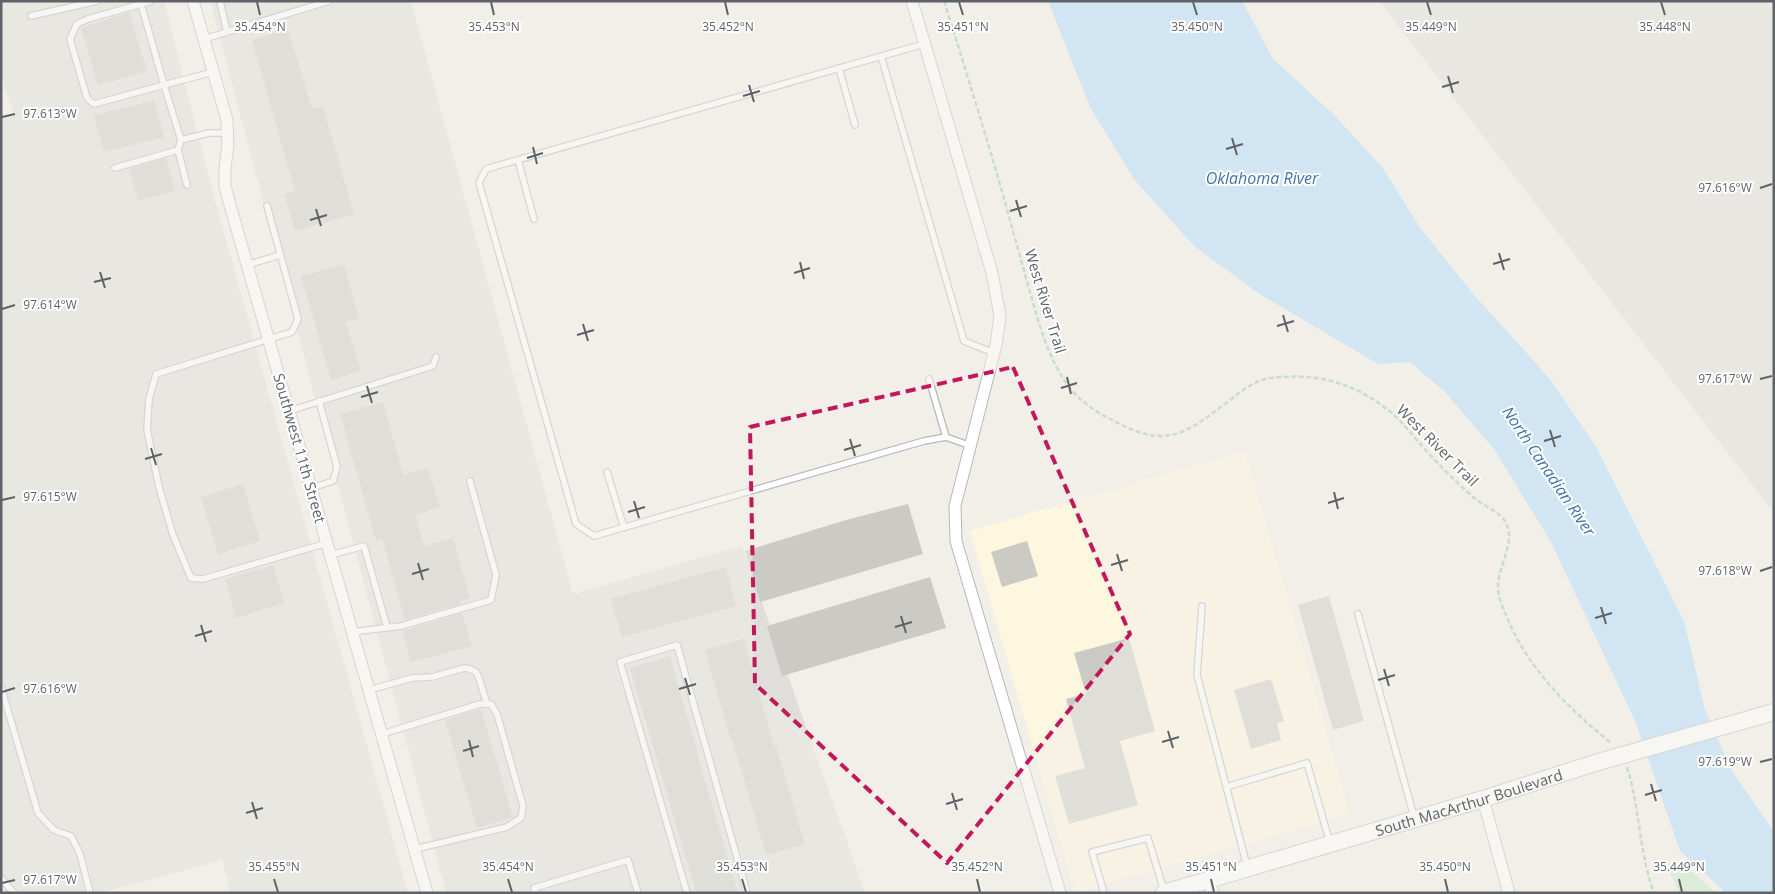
<svg xmlns="http://www.w3.org/2000/svg" width="1775" height="894" font-family="'Open Sans',sans-serif">
  <style>
    .commercial { fill: #fef7e0 }
    .industrial { fill: #e0deda }
    .green { fill: #c5e8c5 }
    .water { fill: #aadaff }
    .building { fill: #cccac5 }
    .lines { fill: none; stroke-linecap: round; stroke-linejoin: round }
    .service-casing { stroke: #b5b8bc; stroke-width: 8 }
    .minor-casing { stroke: #b5b8bc; stroke-width: 13 }
    .secondary-casing { stroke: #b6babf; stroke-width: 18 }
    .path { stroke: #9cc7a9; stroke-width: 2.5; stroke-dasharray: 5 2.5; stroke-linecap: butt }
    .service { stroke: #fff; stroke-width: 5.5 }
    .minor { stroke: #fff; stroke-width: 11 }
    .secondary { stroke: #fff; stroke-width: 16 }
    .secondary-bridge-casing { stroke: #b6babf; stroke-width: 18; stroke-linecap: butt }
    .secondary-bridge { stroke: #fff; stroke-width: 16 }
    .marked { fill: none; stroke: #c2185b; stroke-width: 4; stroke-dasharray: 10 6; stroke-linejoin: round }
    .ticks { fill: none; stroke: #5f6368; stroke-width: 2 }
    .labels { text-anchor: middle; dominant-baseline: central; stroke-width: 4; stroke-linejoin: round; paint-order: stroke }
    .street-label { font-size: 15px; fill: #5f6368; stroke: #fff }
    .water-label { font-size: 16px; font-style: italic; fill: #4174aa; stroke: #fff }
    .ticks-label { font-size: 12px; text-anchor: middle; fill: #5f6368; stroke: #fff; stroke-width: 4; stroke-linejoin: round; paint-order: stroke }
  </style>
  <rect width="100%" height="100%" fill="#f1efe8"/>
  <path class="commercial" d="M 1245,451 L 1350,814 L 1075,893 L 970,531 Z"/>
  <g class="industrial">
    <path d="M 1,1 L 164,1 L 211,186 L 408,893 L 231,893 L 222,860 L 100,893 L 1,893 L 1,117 L 13,113 L 1,74 Z"/>
    <path d="M 210,1 L 411,1 L 573,594 L 742,546 L 865,893 L 446,893 Z"/>
    <path d="M 1379,1 L 1774,1 L 1774,513 Z"/>
  </g>
  <path class="green" d="M 1682,863 L 1716,893 L 1680,893 L 1668,869 Z"/>
  <path class="water" d="M 1048,1 L 1242,1 L 1273,59 L 1334,115 L 1382,167 L 1421,229 L 1474,295 L 1549,378 L 1595,445 L 1684,621 L 1705,710 L 1732,771 L 1774,832 L 1774,893 L 1726,893 L 1680,851 L 1636,723 L 1551,542 L 1494,449 L 1445,392 L 1410,362 L 1378,364 L 1258,293 L 1194,246 L 1134,179 L 1090,107 Z"/>
  <g class="building">
    <path d="M 129,12 L 147,71 L 98,85 L 81,28 Z"/>
    <path d="M 288,29 L 312,109 L 323,106 L 354,214 L 295,231 L 284,194 L 295,192 L 252,40 Z"/>
    <path d="M 154,100 L 164,137 L 104,152 L 94,116 Z"/>
    <path d="M 166,158 L 175,191 L 138,201 L 129,169 Z"/>
    <path d="M 344,264 L 359,319 L 346,322 L 361,371 L 331,380 L 301,276 Z"/>
    <path d="M 383,402 L 403,475 L 428,468 L 440,507 L 415,515 L 424,546 L 453,538 L 470,598 L 459,601 L 460,604 L 405,620 L 382,539 L 376,541 L 340,414 Z"/>
    <path d="M 243,484 L 260,541 L 218,554 L 201,497 Z"/>
    <path d="M 908,504 L 923,554 L 760,602 L 745,551 L 846,520 Z"/>
    <path d="M 1027,541 L 1038,576 L 1002,587 L 991,552 Z"/>
    <path d="M 273,565 L 284,603 L 236,618 L 225,579 Z"/>
    <path d="M 726,567 L 736,606 L 622,637 L 611,599 Z"/>
    <path d="M 930,577 L 946,628 L 782,676 L 767,626 Z"/>
    <path d="M 1329,596 L 1364,721 L 1333,730 L 1298,605 Z"/>
    <path d="M 462,613 L 472,646 L 411,662 L 402,631 Z"/>
    <path d="M 1129,638 L 1155,731 L 1120,741 L 1138,805 L 1069,824 L 1055,776 L 1085,768 L 1066,699 L 1086,694 L 1074,653 Z"/>
    <path d="M 744,639 L 774,746 L 776,746 L 805,844 L 766,855 L 732,739 L 730,739 L 705,650 Z"/>
    <path d="M 670,656 L 698,754 L 697,754 L 738,893 L 696,893 L 664,784 L 630,668 Z"/>
    <path d="M 1271,679 L 1284,721 L 1277,723 L 1281,740 L 1251,749 L 1234,690 Z"/>
    <path d="M 481,709 L 513,817 L 477,828 L 445,720 Z"/>
  </g>
  <g class="lines">
    <g class="service-casing">
      <g id="service">
        <path d="M 220,1 L 227,32"/>
        <path d="M 141,4 L 88,19 L 77,24 L 70,39 L 87,98 L 94,104 L 164,85 L 141,4 L 151,1"/>
        <path d="M 31,16 L 97,1"/>
        <path d="M 204,39 L 329,1"/>
        <path d="M 924,44 L 486,169 L 479,183 L 576,524 L 594,536 L 924,441 L 946,437 L 971,446"/>
        <path d="M 881,56 L 964,341 L 994,353"/>
        <path d="M 839,68 L 855,125"/>
        <path d="M 181,140 L 164,85 L 213,72"/>
        <path d="M 518,160 L 534,219"/>
        <path d="M 115,168 L 178,150"/>
        <path d="M 187,185 L 178,150 L 181,140 L 209,133 L 228,133"/>
        <path d="M 267,206 L 298,319 L 292,332 L 156,374 L 149,399 L 147,430 L 159,487 L 173,535 L 191,578 L 203,579 L 327,543"/>
        <path d="M 247,265 L 280,255"/>
        <path d="M 929,379 L 946,437"/>
        <path d="M 289,411 L 433,366 L 436,357"/>
        <path d="M 607,472 L 624,528"/>
        <path d="M 311,488 L 333,481 L 337,467 L 319,401"/>
        <path d="M 330,555 L 364,546 L 387,627"/>
        <path d="M 1202,606 L 1197,675 L 1247,866"/>
        <path d="M 1358,614 L 1414,817"/>
        <path d="M 352,632 L 401,626 L 491,600 L 496,575 L 470,481"/>
        <path d="M 1,687 L 38,813 L 54,830 L 71,836 L 80,854 L 90,893"/>
        <path d="M 369,690 L 412,678 L 432,677 L 464,668 L 470,669 L 476,672 L 479,678 L 487,704"/>
        <path d="M 382,734 L 480,704 L 491,704 L 497,714 L 523,806 L 521,818 L 507,827 L 415,849"/>
        <path d="M 1226,787 L 1307,763 L 1330,843"/>
        <path d="M 1,878 L 14,893"/>
        <path d="M 535,893 L 534,888 L 628,860 L 638,893"/>
        <path d="M 687,893 L 620,662 L 677,645 L 747,893"/>
        <path d="M 1104,893 L 1092,852 L 1148,838 L 1164,891"/>
      </g>
    </g>
    <g class="minor-casing">
      <g id="minor">
        <path d="M 193,1 L 227,120 L 228,145 L 225,168 L 225,186 L 230,205 L 427,893"/>
        <path d="M 912,1 L 992,273 L 1000,316 L 996,345 L 955,506 L 956,541 L 1060,893"/>
        <path d="M 1483,799 L 1509,893"/>
        <path d="M 1209,880 L 1213,893"/>
      </g>
    </g>
    <g class="secondary-casing">
      <g id="secondary">
        <path id="s1" d="M 1164,893 L 1483,799 L 1595,763"/>
      </g>
    </g>
    <g class="path">
      <path d="M 944,1 C 965,68 986,135 1005,202 C 1013,231 1021,260 1029,289 C 1039,323 1048,360 1070,388 C 1083,404 1099,414 1118,423 C 1169,450 1189,431 1230,400 C 1238,394 1246,387 1255,383 C 1264,378 1274,377 1284,377 C 1325,374 1362,387 1394,415 C 1404,424 1413,436 1422,446 C 1438,464 1455,481 1473,497 C 1484,507 1504,512 1508,528 C 1513,545 1498,569 1498,586 C 1498,596 1502,606 1506,615 C 1527,668 1568,708 1611,743"/>
      <path d="M 1627,767 C 1640,808 1639,853 1654,893"/>
    </g>
    <use href="#service" class="service"/>
    <use href="#minor" class="minor"/>
    <use href="#secondary" class="secondary"/>
    <g class="secondary-bridge-casing">
      <path id="secondary-bridge" d="M 1595,763 L 1774,712"/>
    </g>
    <use href="#secondary-bridge" class="secondary-bridge"/>
  </g>
  <path d="M0 0H1775V894H0ZM 1013,367 L 1130,634 L 947,863 L 755,684 L 750,427 Z" fill="#f1efe8" fill-opacity=".55" fill-rule="evenodd"/>
  <path class="marked" d="M 1013,367 L 1130,634 L 947,863 L 755,684 L 750,427 Z"/>
  <path class="ticks" d="M 257,2 L 260,15M 491,2 L 494,15M 725,2 L 728,15M 959,2 L 963,15M 1193,2 L 1197,15M 1427,2 L 1431,15M 1661,2 L 1665,15M 1448,76 L 1453,93M 749,85 L 754,102M 1442,87 L 1459,82M 743,96 L 760,91M 2,117 L 15,114M 1232,138 L 1237,155M 533,147 L 537,164M 1226,149 L 1243,144M 527,158 L 543,153M 1760,188 L 1772,184M 1016,200 L 1021,217M 316,209 L 321,226M 1010,211 L 1027,206M 310,220 L 327,215M 1499,253 L 1504,270M 800,262 L 804,279M 1493,264 L 1510,259M 100,272 L 105,288M 794,273 L 810,268M 94,282 L 111,278M 2,309 L 15,305M 1283,315 L 1288,332M 583,324 L 588,341M 1277,326 L 1294,321M 577,335 L 594,330M 1067,377 L 1071,394M 1760,379 L 1772,376M 367,386 L 372,403M 1061,388 L 1077,383M 361,397 L 378,392M 1550,430 L 1555,447M 850,439 L 855,456M 1544,441 L 1561,436M 151,448 L 156,465M 844,450 L 861,445M 145,459 L 162,454M 1334,492 L 1338,509M 2,500 L 15,497M 634,501 L 639,518M 1328,503 L 1344,498M 628,512 L 645,507M 1117,554 L 1122,571M 418,563 L 423,580M 1111,565 L 1128,560M 1760,571 L 1772,567M 412,574 L 429,569M 1601,607 L 1606,624M 901,616 L 906,633M 1595,618 L 1612,613M 201,625 L 206,642M 895,627 L 912,622M 195,636 L 212,631M 1384,669 L 1389,686M 685,678 L 690,695M 1378,680 L 1395,675M 679,689 L 696,684M 2,692 L 15,688M 1168,731 L 1173,748M 469,740 L 473,757M 1162,742 L 1179,737M 463,751 L 479,746M 1760,762 L 1772,759M 1651,784 L 1656,801M 952,793 L 957,810M 1645,795 L 1662,790M 252,802 L 257,819M 946,804 L 963,799M 246,813 L 263,808M 274,879 L 278,892M 508,879 L 512,892M 742,879 L 746,892M 977,879 L 980,892M 1211,879 L 1214,892M 1445,879 L 1448,892M 1679,879 L 1682,892M 2,883 L 15,880"/>
  <g class="labels">
    <g class="street-label">
      <text transform="translate(1046 301) rotate(73)">West River Trail</text>
      <text transform="translate(1438 445) rotate(45)">West River Trail</text>
      <text transform="translate(300 448) rotate(74)">Southwest 11th Street</text>
      <text stroke="none"><textPath href="#s1" startOffset="318">South MacArthur Boulevard</textPath></text>
    </g>
    <g class="water-label">
      <text x="1262" y="178">Oklahoma River</text>
      <text transform="translate(1549 471) rotate(56)">North Canadian River</text>
    </g>
  </g>
  <g class="ticks-label">
    <text x="260" y="31">35.454°N</text>
    <text x="494" y="31">35.453°N</text>
    <text x="728" y="31">35.452°N</text>
    <text x="963" y="31">35.451°N</text>
    <text x="1197" y="31">35.450°N</text>
    <text x="1431" y="31">35.449°N</text>
    <text x="1665" y="31">35.448°N</text>
    <text x="50" y="118">97.613°W</text>
    <text x="1725" y="192">97.616°W</text>
    <text x="50" y="309">97.614°W</text>
    <text x="1725" y="383">97.617°W</text>
    <text x="50" y="501">97.615°W</text>
    <text x="1725" y="575">97.618°W</text>
    <text x="50" y="693">97.616°W</text>
    <text x="1725" y="766">97.619°W</text>
    <text x="274" y="871">35.455°N</text>
    <text x="508" y="871">35.454°N</text>
    <text x="742" y="871">35.453°N</text>
    <text x="977" y="871">35.452°N</text>
    <text x="1211" y="871">35.451°N</text>
    <text x="1445" y="871">35.450°N</text>
    <text x="1679" y="871">35.449°N</text>
    <text x="50" y="884">97.617°W</text>
  </g>
  <rect width="1775" height="894" fill="none" stroke="#5f6368" stroke-width="5"/>
</svg>
